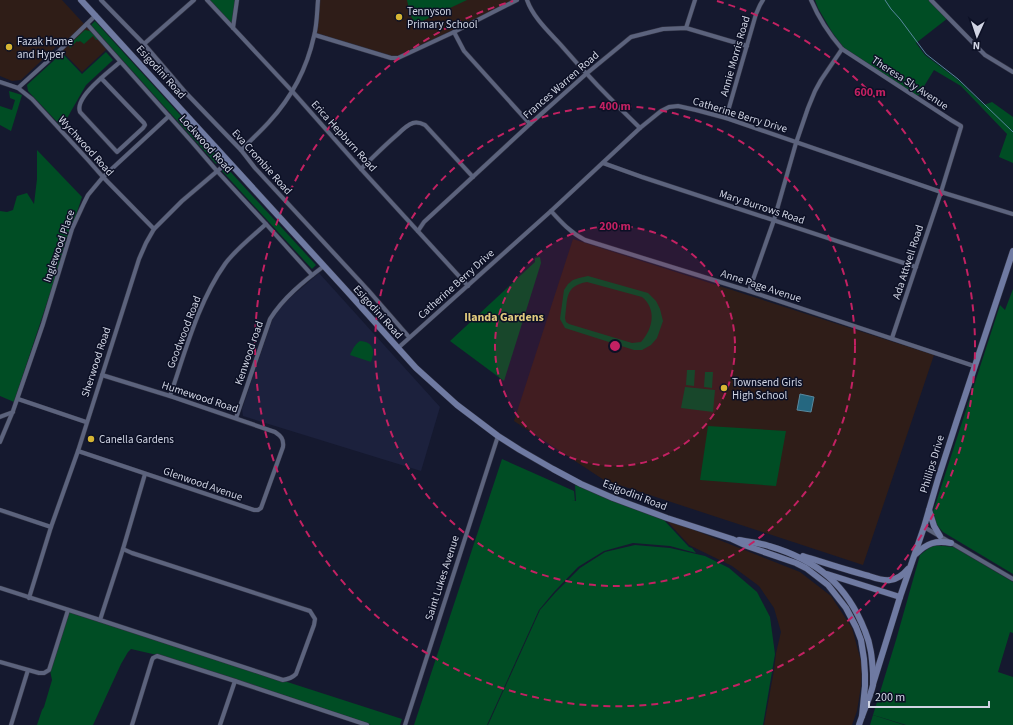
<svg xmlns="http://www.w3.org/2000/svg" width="1013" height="725" font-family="'Source Sans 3',sans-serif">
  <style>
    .commercial { fill: #2f1d17 }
    .built { fill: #1c213d }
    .education { fill: #2f1d18 }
    .green { fill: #004d24; fill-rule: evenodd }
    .water { fill: #256780; stroke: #58889e }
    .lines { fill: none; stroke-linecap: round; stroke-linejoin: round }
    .stream { stroke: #58889e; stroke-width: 1 }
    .street-casing { stroke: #303243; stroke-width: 5 }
    .secondary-casing { stroke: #303243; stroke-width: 7 }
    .street { stroke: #5c637d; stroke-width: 4 }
    .secondary { stroke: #6f7aa2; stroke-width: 6 }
    .ring { fill: none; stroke: #c32162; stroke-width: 2; stroke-dasharray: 7 5 }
    .poi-dot { fill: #d6b534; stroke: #0c1025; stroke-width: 1.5 }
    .labels { text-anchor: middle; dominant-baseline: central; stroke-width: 3; stroke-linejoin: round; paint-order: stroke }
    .poi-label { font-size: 11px; fill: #d0d4e3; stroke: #0c1025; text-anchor: start }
    .street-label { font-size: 11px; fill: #d0d4e3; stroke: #0c1025 }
    .neighbourhood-label { font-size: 12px; font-weight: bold; fill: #e2cb7e; stroke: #0c1025 }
    .centre { fill: #c32162; stroke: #0c1025; stroke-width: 2 }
    .ring-label { font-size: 12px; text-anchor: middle; font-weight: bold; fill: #c32162; stroke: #0c1025; stroke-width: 3; stroke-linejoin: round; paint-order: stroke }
  </style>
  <rect width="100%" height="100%" fill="#15192f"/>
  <g class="commercial">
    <path d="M 0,0 L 62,0 L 107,49 L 82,72 L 57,46 L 21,80 L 12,81 L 0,76 Z"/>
    <path d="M 664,518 L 800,572 L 831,596 L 852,628 L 862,665 L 861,686 L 857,711 L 852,725 L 764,725 L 774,670 L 776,653 L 781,632 L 774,608 L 759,586 L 732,566 L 689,545 Z"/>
  </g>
  <path class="built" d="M 319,273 L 440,407 L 421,471 L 243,416 L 242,409 L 272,320 L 279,309 L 291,297 Z"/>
  <g class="education">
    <path d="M 319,0 L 514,0 L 397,57 L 391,56 L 316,33 Z"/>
    <path d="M 573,239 L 934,355 L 863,565 L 604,480 L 514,421 Z"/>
  </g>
  <g class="green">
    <path d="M 208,0 L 236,0 L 232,25 Z"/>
    <path d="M 407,0 L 467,0 L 416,24 L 410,15 Z"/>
    <path d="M 815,0 L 929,0 L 948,18 L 916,43 L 925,55 L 958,80 L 984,105 L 992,102 L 1013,117 L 1013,163 L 999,157 L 1007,134 L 961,86 L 934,70 L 918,96 L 844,48 L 832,32 L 818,8 Z"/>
    <path d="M 95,21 L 220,159 L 216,164 L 91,25 Z"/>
    <path d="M 85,30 L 90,31 L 98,39 L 96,40 L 93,36 L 84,44 L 80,41 L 78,42 L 77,41 L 70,48 L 69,45 Z"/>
    <path d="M 106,52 L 113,60 L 86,85 L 62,127 L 28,91 L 27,85 L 62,53 L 82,74 Z"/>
    <path d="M 9,91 L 22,95 L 11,131 L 0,125 L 0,106 L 12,110 L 15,100 L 10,98 Z"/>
    <path d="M 37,150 L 82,197 L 14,402 L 0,396 L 0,211 L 7,212 L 13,210 L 17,196 L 27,193 L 34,204 L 37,179 Z"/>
    <path d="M 226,167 L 316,265 L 312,269 L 222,171 Z"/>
    <path d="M 540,257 L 541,263 L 504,381 L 450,341 L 535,262 L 535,258 Z"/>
    <path d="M 588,276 L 648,293 L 656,301 L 660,309 L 663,321 L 657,338 L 651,345 L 642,350 L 634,350 L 565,328 L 560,319 L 564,290 L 568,284 L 573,280 L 579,278 ZM 587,282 L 642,297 C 657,309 653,329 641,342 L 632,343 L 569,324 L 566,322 L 565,318 C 568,299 564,286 587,282 Z"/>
    <path d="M 1013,289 L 1013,574 L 943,532 L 936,524 L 933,512 L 1000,305 L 1005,310 Z"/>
    <path d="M 360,341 C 374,342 375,351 371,362 L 350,355 C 352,350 355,344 360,341 Z"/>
    <path d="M 687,370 L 695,370 L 694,386 L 686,385 Z"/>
    <path d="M 705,372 L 713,372 L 712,388 L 704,387 Z"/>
    <path d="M 685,387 L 715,390 L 713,412 L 681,408 Z"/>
    <path d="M 708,426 L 786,431 L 776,486 L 700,480 Z"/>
    <path d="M 502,459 L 574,491 L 575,501 L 572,500 L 576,501 L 575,485 L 662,518 L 689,547 L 692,548 L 696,553 L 670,546 L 633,543 L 604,551 L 578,567 L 554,592 L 539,610 L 487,725 L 414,725 Z"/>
    <path d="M 635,545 L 670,548 L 705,556 L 729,568 L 757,592 L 770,617 L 775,654 L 763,725 L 488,725 L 540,610 L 555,593 L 580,568 L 605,552 Z"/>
    <path d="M 933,545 L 954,547 L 1013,582 L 1013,633 L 1010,632 L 998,672 L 1013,677 L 1013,725 L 906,725 L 873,715 L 896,640 L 920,555 Z"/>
    <path d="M 69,612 L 142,635 L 402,719 L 400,725 L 371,725 L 236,680 L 157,655 L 131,649 L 128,652 L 121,664 L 93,725 L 37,725 L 42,710 L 44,707 L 52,680 L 50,670 Z"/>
    <path d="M 873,715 L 904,725 L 870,725 Z"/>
  </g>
  <path class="water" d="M 800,394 L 814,397 L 811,412 L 797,410 Z"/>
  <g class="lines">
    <path class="stream" d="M 885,0 L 891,9 L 900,19 L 926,54 L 958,79 L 1013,132"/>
    <g class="street-casing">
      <g id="street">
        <path d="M 101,0 L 144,44 L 186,93 L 241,150 L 255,168 L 368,290 L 409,337"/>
        <path d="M 207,0 L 292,91 L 361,169 L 468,286"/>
        <path d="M 527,0 C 533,17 548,31 560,44 C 585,73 612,101 640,128"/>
        <path d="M 811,0 C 819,19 829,34 842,49 L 951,120 L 961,126 L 961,127 L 941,192 L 892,338"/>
        <path d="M 931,0 L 985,55 L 1013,72"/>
        <path d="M 87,24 L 192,142 L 217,171 L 266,224 L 312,275"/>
        <path d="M 233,28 L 237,0"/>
        <path d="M 686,28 L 695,0"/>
        <path d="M 454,32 L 464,51 L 530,124"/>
        <path d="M 315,35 L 391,58 L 398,58 L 454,32 L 517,0"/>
        <path d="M 144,44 L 194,0"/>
        <path d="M 101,78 L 144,123 L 145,125 L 143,128 L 117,152 L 80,112 C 74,97 110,71 120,62"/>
        <path d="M 0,82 L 18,88 L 32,99 L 88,160 L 103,177 L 154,229"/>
        <path d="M 18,88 L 59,51 L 96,15"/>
        <path d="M 726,118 L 756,14 L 760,5 L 763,0"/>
        <path d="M 241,150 C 250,141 260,132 269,122 C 291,98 307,68 314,36 C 317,25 317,12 318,0"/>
        <path d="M 603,163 L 642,177 L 916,267"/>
        <path d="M 361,169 C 373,157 385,145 398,134 C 402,130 407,125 413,123 C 417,122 421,123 425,125 L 473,177"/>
        <path d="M 551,211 C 561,222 571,233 585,240 L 749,291 L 974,366"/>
        <path d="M 418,231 L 424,222 L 530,124 L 586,74 L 631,37 L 663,29 L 686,28 L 747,46"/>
        <path d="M 749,291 L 774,220 L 796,143 L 808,108 L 815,91 L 821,80 L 842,49"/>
        <path d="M 398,348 L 551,211 L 640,128 L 661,111 L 669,107 L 678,106 L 696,110 L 726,118 L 941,192 L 1013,214"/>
        <path d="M 170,396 C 185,353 198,302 225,264 C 235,250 253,236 266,224"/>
        <path d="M 18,399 L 86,422"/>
        <path d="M 0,417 L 13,412"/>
        <path d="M 236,418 L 270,319 C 283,298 304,281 324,266"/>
        <path d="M 0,442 L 13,411 L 43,324 L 72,229 L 84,203 L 88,195 L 103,177 L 169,116"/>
        <path d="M 78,451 L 254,510 L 258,510 L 261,508 L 283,447 C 284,439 281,436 275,432 L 170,396 L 102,375"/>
        <path d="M 0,510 L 51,527"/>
        <path d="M 924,527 L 1013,579"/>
        <path d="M 0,588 L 100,620 L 283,680 C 289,679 292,678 296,674 L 314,625 L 315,619 L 310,611 L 132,553 L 123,549"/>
        <path d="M 29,598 L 51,527 L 78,451 L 139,259 L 146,243 L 154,229 L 182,201 L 228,162"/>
        <path d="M 100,620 L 123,549 L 145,474"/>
        <path d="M 0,662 L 39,673 L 44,673 L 49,670 L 68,610"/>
        <path d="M 11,725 L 28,670"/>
        <path d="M 132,725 L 152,660 L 153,658 L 157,656 L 235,681 L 367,725"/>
        <path d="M 220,725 L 235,681"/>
        <path d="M 405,725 L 498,436"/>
      </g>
    </g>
    <g class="secondary-casing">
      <g id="secondary">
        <path d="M 81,0 L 345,289 L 398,348 L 416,368 L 457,405 L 498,436 L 520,450 L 553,469 L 581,484 L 613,498 L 667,518 L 732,539 L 747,546 L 796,563 L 806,568 L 828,585 L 846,608 L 856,627 L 861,640 L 864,659 L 865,674 L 865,686 L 862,716"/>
        <path d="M 929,510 L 934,526 L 940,536"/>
        <path d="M 739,540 C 749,542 760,543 769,546 C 817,560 847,585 865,631 C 871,645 872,658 873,673 C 873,677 873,681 873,685 C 870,698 863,712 859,725"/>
        <path d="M 916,554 C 927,543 936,540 951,543"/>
        <path d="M 803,556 C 825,563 846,570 869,576 C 875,578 883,581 890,580 C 898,579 903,575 908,569"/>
        <path d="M 827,574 L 900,597"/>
        <path d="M 873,684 L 900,597 L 924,527 L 938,479 L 957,420 L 1013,251"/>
      </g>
    </g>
    <use href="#street" class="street"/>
    <use href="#secondary" class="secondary"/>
  </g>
  <circle cx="615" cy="346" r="120" fill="#c32162" fill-opacity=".12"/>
  <g class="ring">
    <circle cx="615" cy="346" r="120"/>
    <circle cx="615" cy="346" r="240"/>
    <path d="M717 1A360 360 0 1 1 513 1"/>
  </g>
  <g class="poi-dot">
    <circle cx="399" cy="17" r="4"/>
    <circle cx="9" cy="47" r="4"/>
    <circle cx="724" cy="388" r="4"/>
    <circle cx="91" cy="439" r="4"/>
  </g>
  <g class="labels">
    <g class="poi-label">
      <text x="407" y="11">Tennyson<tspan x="407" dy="13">Primary School</tspan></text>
      <text x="17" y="41">Fazak Home<tspan x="17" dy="13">and Hyper</tspan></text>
      <text x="732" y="382">Townsend Girls<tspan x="732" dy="13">High School</tspan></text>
      <text x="99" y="439">Canella Gardens</text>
    </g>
    <g class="street-label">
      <text transform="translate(735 56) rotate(-74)">Annie Morris Road</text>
      <text transform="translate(161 72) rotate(48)">Esigodini Road</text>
      <text transform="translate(910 83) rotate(33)">Theresa Sly Avenue</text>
      <text transform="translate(561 85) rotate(-41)">Frances Warren Road</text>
      <text transform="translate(740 115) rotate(17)">Catherine Berry Drive</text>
      <text transform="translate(344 136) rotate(48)">Erica Hepburn Road</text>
      <text transform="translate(206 144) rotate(48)">Lockwood Road</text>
      <text transform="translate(86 146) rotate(48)">Wychwood Road</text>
      <text transform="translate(262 162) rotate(48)">Eva Crombie Road</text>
      <text transform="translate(762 207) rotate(18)">Mary Burrows Road</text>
      <text transform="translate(59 246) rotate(-71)">Inglewood Place</text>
      <text transform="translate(908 262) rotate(-72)">Ada Attwell Road</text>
      <text transform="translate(456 284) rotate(-42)">Catherine Berry Drive</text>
      <text transform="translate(761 286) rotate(18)">Anne Page Avenue</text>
      <text transform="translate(378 312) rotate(48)">Esigodini Road</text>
      <text transform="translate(184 332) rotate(-69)">Goodwood Road</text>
      <text transform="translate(249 353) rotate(-71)">Kenwood road</text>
      <text transform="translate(96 362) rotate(-72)">Sherwood Road</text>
      <text transform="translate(200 397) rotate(18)">Humewood Road</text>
      <text transform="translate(932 464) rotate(-73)">Phillips Drive</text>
      <text transform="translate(203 484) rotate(19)">Glenwood Avenue</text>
      <text transform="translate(635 495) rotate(21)">Esigodini Road</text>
      <text transform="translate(442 578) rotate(-72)">Saint Lukes Avenue</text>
    </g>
    <g class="neighbourhood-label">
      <text x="504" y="317">Ilanda Gardens</text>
    </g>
  </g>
  <circle cx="615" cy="346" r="6" class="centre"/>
  <g class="ring-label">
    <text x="870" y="96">600 m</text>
    <text x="615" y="110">400 m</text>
    <text x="615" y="230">200 m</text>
  </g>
  <g transform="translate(977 36) rotate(183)" stroke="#0c1025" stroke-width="3" paint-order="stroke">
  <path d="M0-3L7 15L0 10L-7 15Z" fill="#d0d4e3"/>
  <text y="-6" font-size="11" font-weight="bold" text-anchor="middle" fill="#d0d4e3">N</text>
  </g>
  <path d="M869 701v6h120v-6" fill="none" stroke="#d0d4e3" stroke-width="2"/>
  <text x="875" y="701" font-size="12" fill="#d0d4e3" stroke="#0c1025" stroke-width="3" paint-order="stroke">200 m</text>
</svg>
